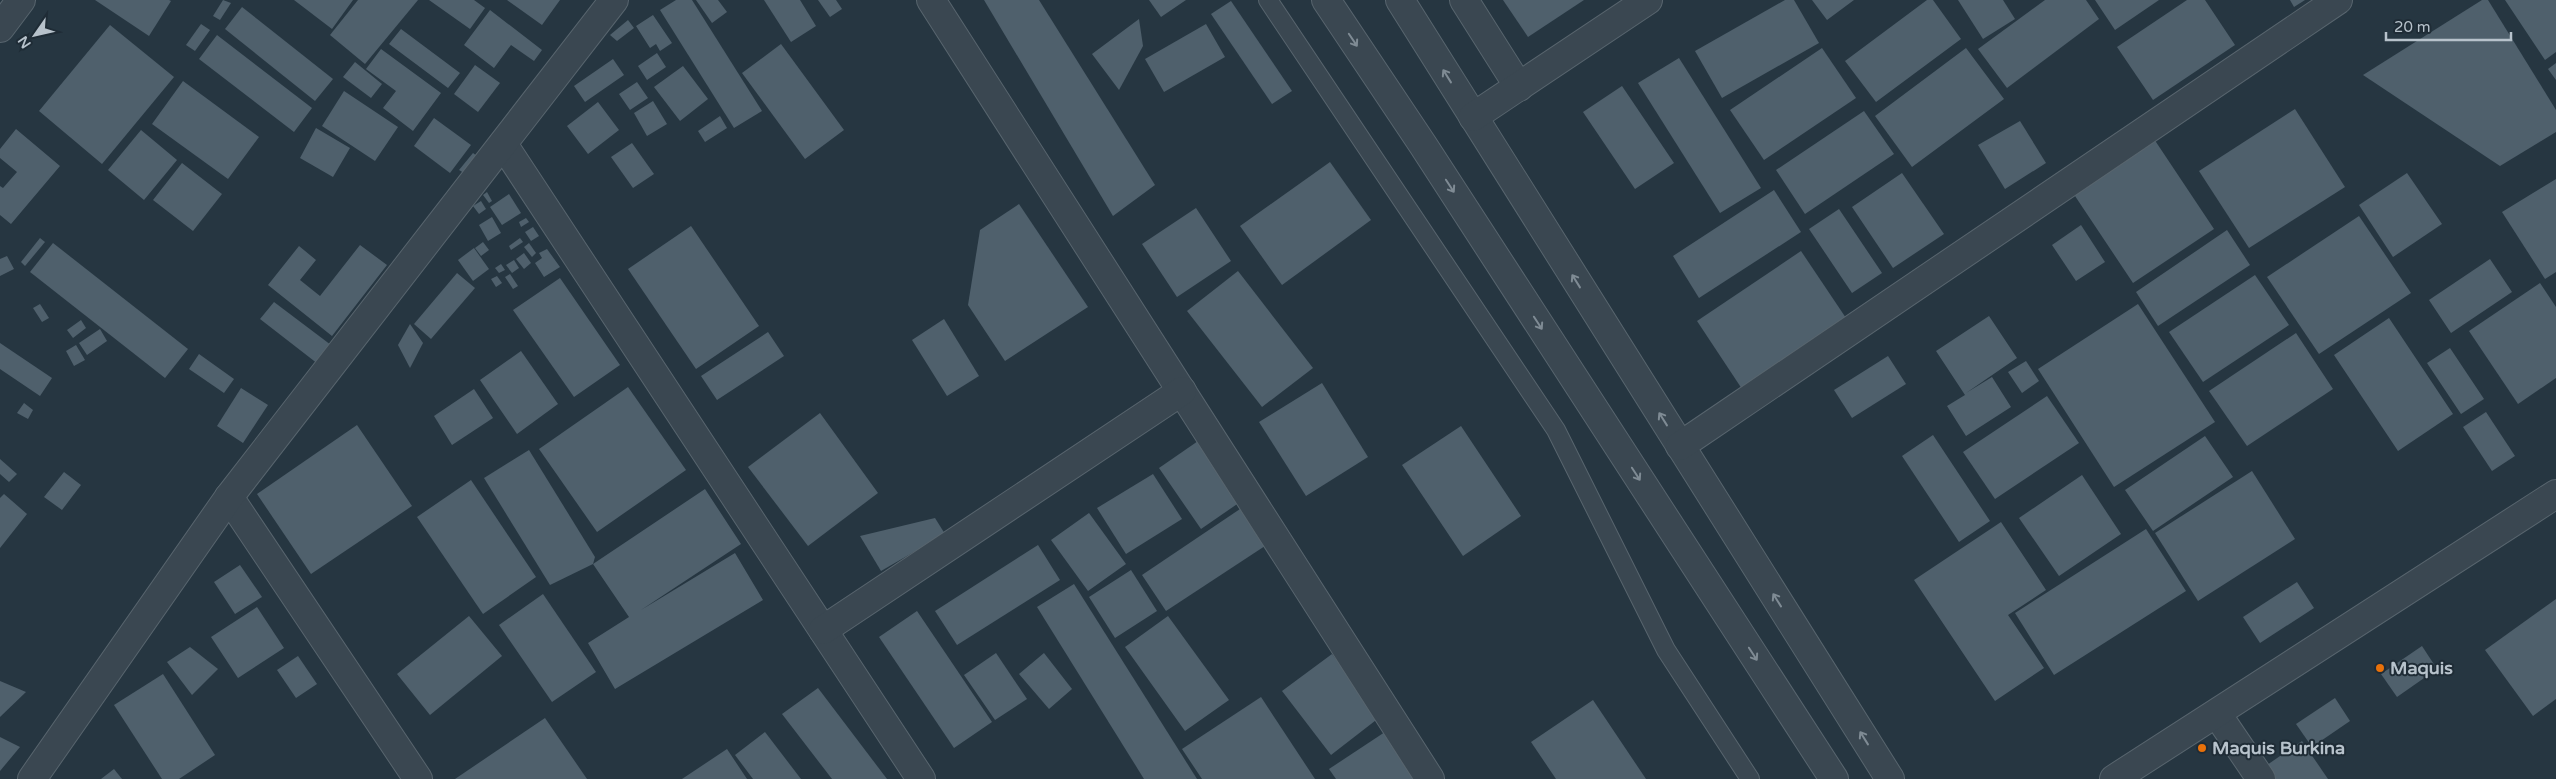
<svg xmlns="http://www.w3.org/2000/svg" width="2556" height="779" font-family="'Varela Round',sans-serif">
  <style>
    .building { fill: #4f606c }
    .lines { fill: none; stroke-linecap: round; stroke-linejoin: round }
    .lane-casing { stroke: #58656e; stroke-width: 20 }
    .street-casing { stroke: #58656e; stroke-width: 30 }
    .lane { stroke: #3a4751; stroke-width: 18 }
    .street { stroke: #3a4751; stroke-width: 28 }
    .oneway { stroke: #7f8b94 }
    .food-dot { fill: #e8710a; stroke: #1f2c36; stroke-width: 2 }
    .labels { text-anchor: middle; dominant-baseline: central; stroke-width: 4; stroke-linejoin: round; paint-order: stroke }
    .poi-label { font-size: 18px; font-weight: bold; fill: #b7c2cb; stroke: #1f2c36; text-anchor: start }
  </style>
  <rect width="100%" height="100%" fill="#263641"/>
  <g class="building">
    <path d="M 95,0 L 169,0 L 171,1 L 149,36 Z"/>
    <path d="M 223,0 L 231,3 L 220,20 L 213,16 Z"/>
    <path d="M 294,0 L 353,0 L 332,29 Z"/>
    <path d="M 358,0 L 418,0 L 365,64 L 330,35 Z"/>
    <path d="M 429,0 L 474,0 L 485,8 L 470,29 Z"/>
    <path d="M 507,0 L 560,0 L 542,25 Z"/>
    <path d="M 676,0 L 692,0 L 762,111 L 734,128 L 660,10 Z"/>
    <path d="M 696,0 L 718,0 L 727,12 L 712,23 Z"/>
    <path d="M 764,0 L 800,0 L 816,26 L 791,42 Z"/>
    <path d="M 818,0 L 836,0 L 842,9 L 830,17 Z"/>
    <path d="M 984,0 L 1039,0 L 1155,185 L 1113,216 Z"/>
    <path d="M 1149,0 L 1186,0 L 1161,17 Z"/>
    <path d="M 1503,0 L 1584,0 L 1528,37 Z"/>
    <path d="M 1785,0 L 1794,0 L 1819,43 L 1722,98 L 1695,51 Z"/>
    <path d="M 1812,0 L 1854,0 L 1827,20 Z"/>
    <path d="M 1927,0 L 1933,0 L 1961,39 L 1876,102 L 1845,61 Z"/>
    <path d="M 1958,0 L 2003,0 L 2015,19 L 1983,39 Z"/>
    <path d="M 2045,0 L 2086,0 L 2099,19 L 2007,88 L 1978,49 Z"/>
    <path d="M 2095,0 L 2159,0 L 2115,30 Z"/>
    <path d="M 2187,0 L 2205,0 L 2235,45 L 2153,100 L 2117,47 Z"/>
    <path d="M 2290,0 L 2305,0 L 2294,7 Z"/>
    <path d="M 2482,0 L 2488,0 L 2556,110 L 2556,132 L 2500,166 L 2363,75 Z"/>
    <path d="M 2505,0 L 2556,0 L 2556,52 L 2545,60 Z"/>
    <path d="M 1231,1 L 1292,91 L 1272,104 L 1211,14 Z"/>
    <path d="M 242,7 L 333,79 L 315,101 L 225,29 Z"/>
    <path d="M 490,10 L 542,50 L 534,61 L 511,45 L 494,68 L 464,45 Z"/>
    <path d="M 653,15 L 672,43 L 660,51 L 656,44 L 650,48 L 636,26 Z"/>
    <path d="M 1139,19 L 1143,46 L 1119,90 L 1092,54 Z"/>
    <path d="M 628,20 L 634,28 L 617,41 L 610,35 Z"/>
    <path d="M 201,24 L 210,30 L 195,51 L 186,45 Z"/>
    <path d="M 1206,24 L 1225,57 L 1164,92 L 1145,59 Z"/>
    <path d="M 110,25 L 174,77 L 102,164 L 39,111 Z"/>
    <path d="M 401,29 L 460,73 L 448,88 L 389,44 Z"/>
    <path d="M 217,35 L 312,108 L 294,132 L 199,59 Z"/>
    <path d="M 781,44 L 844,130 L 805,159 L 742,73 Z"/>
    <path d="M 1822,48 L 1856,98 L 1764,160 L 1730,110 Z"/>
    <path d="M 1966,48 L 2004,99 L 1912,167 L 1875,116 Z"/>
    <path d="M 381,49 L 441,93 L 413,131 L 383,108 L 396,91 L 366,69 Z"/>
    <path d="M 657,53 L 666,67 L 647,80 L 638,66 Z"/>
    <path d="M 1679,58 L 1761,188 L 1720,213 L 1638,83 Z"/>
    <path d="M 613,59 L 624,75 L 585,102 L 574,86 Z"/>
    <path d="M 355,62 L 382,84 L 371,98 L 343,77 Z"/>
    <path d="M 2556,63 L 2556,80 L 2548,69 Z"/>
    <path d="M 475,65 L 500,83 L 478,112 L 454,94 Z"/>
    <path d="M 683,66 L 708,99 L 680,121 L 654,87 Z"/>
    <path d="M 183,81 L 259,137 L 228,179 L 152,124 Z"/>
    <path d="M 637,82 L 648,98 L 630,110 L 619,94 Z"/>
    <path d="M 1622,86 L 1674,163 L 1635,189 L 1583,112 Z"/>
    <path d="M 344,91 L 398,127 L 375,161 L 322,126 Z"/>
    <path d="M 653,101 L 667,124 L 647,136 L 634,113 Z"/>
    <path d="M 598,102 L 619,130 L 588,154 L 567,126 Z"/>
    <path d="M 2295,109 L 2345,187 L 2249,248 L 2199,171 Z"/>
    <path d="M 1864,111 L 1894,154 L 1805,214 L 1776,170 Z"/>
    <path d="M 720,116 L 727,128 L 705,142 L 698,131 Z"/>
    <path d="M 434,118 L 471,145 L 450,173 L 414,146 Z"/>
    <path d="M 2020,121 L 2046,163 L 2005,189 L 1978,145 Z"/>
    <path d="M 316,128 L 350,148 L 333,177 L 300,158 Z"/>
    <path d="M 16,129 L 60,166 L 11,224 L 0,215 L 0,186 L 3,188 L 17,172 L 0,158 L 0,149 Z"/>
    <path d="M 141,130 L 177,160 L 144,200 L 108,170 Z"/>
    <path d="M 2152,136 L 2214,229 L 2133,283 L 2071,190 Z"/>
    <path d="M 632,143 L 654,174 L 633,188 L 611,157 Z"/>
    <path d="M 473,153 L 477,156 L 464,173 L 459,170 Z"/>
    <path d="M 1330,162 L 1371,220 L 1282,285 L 1240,226 Z"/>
    <path d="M 182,163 L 222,194 L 193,231 L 153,200 Z"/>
    <path d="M 1902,173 L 1944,234 L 1893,268 L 1852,207 Z"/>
    <path d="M 2407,173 L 2442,224 L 2393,257 L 2359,205 Z"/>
    <path d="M 2556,179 L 2556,272 L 2545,279 L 2502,212 Z"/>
    <path d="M 1774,190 L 1801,232 L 1699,298 L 1673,256 Z"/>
    <path d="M 487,192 L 492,201 L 489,203 L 483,195 Z"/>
    <path d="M 509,194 L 521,213 L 502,225 L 490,207 Z"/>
    <path d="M 481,201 L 486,209 L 479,214 L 473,206 Z"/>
    <path d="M 1019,204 L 1088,307 L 1005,361 L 968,305 L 980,230 Z"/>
    <path d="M 1196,208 L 1231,261 L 1177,297 L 1142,244 Z"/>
    <path d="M 1839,209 L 1882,273 L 1852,293 L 1809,229 Z"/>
    <path d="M 2359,216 L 2411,293 L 2319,354 L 2267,277 Z"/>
    <path d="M 492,217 L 501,233 L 488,241 L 479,225 Z"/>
    <path d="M 526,218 L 529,222 L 521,227 L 519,222 Z"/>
    <path d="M 2081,225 L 2105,262 L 2076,281 L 2052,245 Z"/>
    <path d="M 691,226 L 759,326 L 696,369 L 628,269 Z"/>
    <path d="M 533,227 L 539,236 L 531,241 L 525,232 Z"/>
    <path d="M 2227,230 L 2250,265 L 2158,326 L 2136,292 Z"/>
    <path d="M 40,238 L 45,242 L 25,266 L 21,262 Z"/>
    <path d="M 520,238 L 523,242 L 511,250 L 509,246 Z"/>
    <path d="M 483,242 L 489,250 L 481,256 L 475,248 Z"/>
    <path d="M 53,243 L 188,349 L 165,378 L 30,272 Z"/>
    <path d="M 529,243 L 536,253 L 532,257 L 524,247 Z"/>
    <path d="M 360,245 L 387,265 L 332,336 L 268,285 L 299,246 L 316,260 L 300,280 L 320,296 Z"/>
    <path d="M 474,248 L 489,269 L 473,281 L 458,260 Z"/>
    <path d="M 547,249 L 560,267 L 544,277 L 535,263 L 542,258 L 539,253 Z"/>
    <path d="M 1801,251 L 1848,321 L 1744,392 L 1697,321 Z"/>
    <path d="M 524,253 L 531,263 L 524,269 L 516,259 Z"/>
    <path d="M 7,256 L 14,269 L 0,276 L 0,259 Z"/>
    <path d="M 2490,259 L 2512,292 L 2451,333 L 2429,300 Z"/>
    <path d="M 514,260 L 519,268 L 512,273 L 506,265 Z"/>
    <path d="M 501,264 L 505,270 L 499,273 L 495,268 Z"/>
    <path d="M 1238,271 L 1313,368 L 1262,407 L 1187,311 Z"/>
    <path d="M 457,273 L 475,288 L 431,339 L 414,324 Z"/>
    <path d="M 510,274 L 518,286 L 513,289 L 505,277 Z"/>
    <path d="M 2255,275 L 2289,325 L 2203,382 L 2169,332 Z"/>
    <path d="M 497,276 L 502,283 L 496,287 L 491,279 Z"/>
    <path d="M 560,278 L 620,365 L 574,397 L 513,310 Z"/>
    <path d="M 2540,283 L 2556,307 L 2556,378 L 2518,404 L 2469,331 Z"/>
    <path d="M 274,302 L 331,345 L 318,364 L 260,319 Z"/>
    <path d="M 40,304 L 49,318 L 42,322 L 33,308 Z"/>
    <path d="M 2138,304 L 2215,422 L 2114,487 L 2038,369 Z"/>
    <path d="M 1989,316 L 2017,358 L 1966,393 L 1992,377 L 2011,407 L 1966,436 L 1947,406 L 1965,395 L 1936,351 Z"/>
    <path d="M 2389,318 L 2453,414 L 2398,451 L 2334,355 Z"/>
    <path d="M 944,319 L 979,376 L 947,396 L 912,340 Z"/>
    <path d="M 81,320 L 86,328 L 73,338 L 67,330 Z"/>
    <path d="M 410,324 L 423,343 L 410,368 L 398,345 Z"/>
    <path d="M 100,329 L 107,341 L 87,355 L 79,343 Z"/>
    <path d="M 768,332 L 784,356 L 717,400 L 701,376 Z"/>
    <path d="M 2296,333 L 2333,389 L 2247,446 L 2209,391 Z"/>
    <path d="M 0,343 L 52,378 L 40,396 L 0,369 Z"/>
    <path d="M 76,345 L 85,360 L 74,366 L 66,351 Z"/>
    <path d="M 2450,348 L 2484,399 L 2461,414 L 2427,363 Z"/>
    <path d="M 521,351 L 558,404 L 517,434 L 480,380 Z"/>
    <path d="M 199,354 L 234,379 L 224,393 L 189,369 Z"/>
    <path d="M 1888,356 L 1906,384 L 1852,418 L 1834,390 Z"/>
    <path d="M 2026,361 L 2039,381 L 2022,393 L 2008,372 Z"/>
    <path d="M 1322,383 L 1368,457 L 1306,496 L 1259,422 Z"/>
    <path d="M 628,387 L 686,470 L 597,532 L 539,449 Z"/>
    <path d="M 241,388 L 268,405 L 243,443 L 217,426 Z"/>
    <path d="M 474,389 L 493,418 L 452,445 L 434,416 Z"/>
    <path d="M 2047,396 L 2079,443 L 1995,499 L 1963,452 Z"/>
    <path d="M 24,403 L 33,410 L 28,419 L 17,413 Z"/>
    <path d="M 2486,412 L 2515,456 L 2492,471 L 2463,427 Z"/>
    <path d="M 820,413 L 878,493 L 808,546 L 748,467 Z"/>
    <path d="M 357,425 L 412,506 L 311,574 L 257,494 Z"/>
    <path d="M 1461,426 L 1521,516 L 1463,556 L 1402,465 Z"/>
    <path d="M 1933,435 L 1990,521 L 1959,542 L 1902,456 Z"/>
    <path d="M 2205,436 L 2233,477 L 2153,531 L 2125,490 Z"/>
    <path d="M 1201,439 L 1243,500 L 1201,529 L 1159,468 Z"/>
    <path d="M 529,450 L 595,557 L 593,564 L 550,585 L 484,478 Z"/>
    <path d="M 0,459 L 17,474 L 9,482 L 0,474 Z"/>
    <path d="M 2252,471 L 2295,539 L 2198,601 L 2155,533 Z"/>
    <path d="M 64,472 L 81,485 L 62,510 L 44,497 Z"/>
    <path d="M 1153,474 L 1182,519 L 1126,554 L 1097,508 Z"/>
    <path d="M 2082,475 L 2121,534 L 2059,576 L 2019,518 Z"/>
    <path d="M 471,480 L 536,577 L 483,614 L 417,517 Z"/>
    <path d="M 705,489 L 741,544 L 641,610 L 735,553 L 763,600 L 615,689 L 588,643 L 629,617 L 593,564 Z"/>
    <path d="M 4,494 L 27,514 L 0,548 L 0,498 Z"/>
    <path d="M 1243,507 L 1268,544 L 1166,611 L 1142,575 Z"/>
    <path d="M 1089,513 L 1126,564 L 1088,591 L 1051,540 Z"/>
    <path d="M 935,518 L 945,534 L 881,571 L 860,536 Z"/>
    <path d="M 2001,522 L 2046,590 L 2008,615 L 2044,668 L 1995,701 L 1914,580 Z"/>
    <path d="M 2146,529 L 2186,591 L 2054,675 L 2015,613 Z"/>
    <path d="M 1038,545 L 1060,580 L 957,645 L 935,611 Z"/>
    <path d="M 240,565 L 262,597 L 235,614 L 214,582 Z"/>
    <path d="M 1131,570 L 1157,611 L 1115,638 L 1089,597 Z"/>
    <path d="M 2297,582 L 2314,608 L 2260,643 L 2243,617 Z"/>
    <path d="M 1074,584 L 1197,779 L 1144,779 L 1037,607 Z"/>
    <path d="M 543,594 L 596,672 L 552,702 L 499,625 Z"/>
    <path d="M 2556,599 L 2556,699 L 2533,716 L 2485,650 Z"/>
    <path d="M 257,607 L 284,648 L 238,678 L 211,637 Z"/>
    <path d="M 917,611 L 992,722 L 954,748 L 879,637 Z"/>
    <path d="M 469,616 L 502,656 L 430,715 L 397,674 Z"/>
    <path d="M 1168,616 L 1229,700 L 1185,731 L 1125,647 Z"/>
    <path d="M 2422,646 L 2437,669 L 2397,697 L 2381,674 Z"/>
    <path d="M 190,647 L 218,669 L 192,695 L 167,662 Z"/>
    <path d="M 996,653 L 1027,699 L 995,720 L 964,675 Z"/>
    <path d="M 1044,653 L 1072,689 L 1049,709 L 1019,674 Z"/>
    <path d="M 1332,654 L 1380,717 L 1331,755 L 1282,691 Z"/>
    <path d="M 298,656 L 317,684 L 296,698 L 277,670 Z"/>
    <path d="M 163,674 L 215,755 L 179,779 L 162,779 L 114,705 Z"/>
    <path d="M 0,681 L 26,692 L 0,717 Z"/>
    <path d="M 818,688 L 887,779 L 832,779 L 782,714 Z"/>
    <path d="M 1261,697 L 1315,779 L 1202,779 L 1182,749 Z"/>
    <path d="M 2335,698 L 2350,721 L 2312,747 L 2296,724 Z"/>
    <path d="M 1593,700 L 1646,779 L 1556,779 L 1531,742 Z"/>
    <path d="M 545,718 L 587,779 L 455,779 Z"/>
    <path d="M 1388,730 L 1421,779 L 1336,779 L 1329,769 Z"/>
    <path d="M 765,732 L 801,779 L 753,779 L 735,755 Z"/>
    <path d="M 0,737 L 20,747 L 0,771 Z"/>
    <path d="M 2302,741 L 2328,779 L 2276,779 L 2267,765 Z"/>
    <path d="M 727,749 L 747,779 L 682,779 Z"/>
    <path d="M 114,769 L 122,779 L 101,779 Z"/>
  </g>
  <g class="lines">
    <g class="lane-casing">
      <path id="lane" d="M 1268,0 L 1556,430 L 1666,650 L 1750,779"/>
    </g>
    <g class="street-casing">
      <g id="street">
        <path d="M 931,0 L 1430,779"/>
        <path d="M 1326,0 L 1423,145 L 1834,779"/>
        <path d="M 1400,0 L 1890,779"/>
        <path d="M 1464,0 L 1519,87"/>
        <path d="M 0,28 L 21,0"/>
        <path d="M 1473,117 L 1648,0"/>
        <path d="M 503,144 L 921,779"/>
        <path d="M 1680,446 L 2338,0"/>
        <path d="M 229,497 L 418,779"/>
        <path d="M 823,630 L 1182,391"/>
        <path d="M 2217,714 L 2261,779"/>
        <path d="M 32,779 L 229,497 L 614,0"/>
        <path d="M 2114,779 L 2556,494"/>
      </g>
    </g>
    <use href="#lane" class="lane"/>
    <use href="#street" class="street"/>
  </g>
  <defs><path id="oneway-shaft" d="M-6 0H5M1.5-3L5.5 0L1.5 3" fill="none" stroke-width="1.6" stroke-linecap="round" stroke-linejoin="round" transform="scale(1.25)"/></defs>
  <g class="oneway">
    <use href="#oneway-shaft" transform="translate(1353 40) rotate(56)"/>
    <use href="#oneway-shaft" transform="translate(1447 76) rotate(-122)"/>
    <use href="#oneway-shaft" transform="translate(1450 186) rotate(57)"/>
    <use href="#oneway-shaft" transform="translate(1576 281) rotate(-122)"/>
    <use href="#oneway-shaft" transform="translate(1538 323) rotate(57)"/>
    <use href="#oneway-shaft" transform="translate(1663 419) rotate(-122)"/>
    <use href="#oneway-shaft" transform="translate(1636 474) rotate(57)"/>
    <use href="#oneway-shaft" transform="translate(1777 600) rotate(-122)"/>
    <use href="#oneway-shaft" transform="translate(1753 654) rotate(57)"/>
    <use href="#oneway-shaft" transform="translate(1864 738) rotate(-122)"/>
  </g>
  <g class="food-dot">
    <circle cx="2380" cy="668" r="5"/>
    <circle cx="2202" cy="748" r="5"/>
  </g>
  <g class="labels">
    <g class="poi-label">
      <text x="2390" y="668">Maquis</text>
      <text x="2212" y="748">Maquis Burkina</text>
    </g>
  </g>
  <g transform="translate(35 35) rotate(236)" stroke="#1f2c36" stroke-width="4" paint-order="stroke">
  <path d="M0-4L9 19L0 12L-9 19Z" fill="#b7c2cb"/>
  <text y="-8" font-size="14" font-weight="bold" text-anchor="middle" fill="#b7c2cb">N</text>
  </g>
  <path d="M2386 32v8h125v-8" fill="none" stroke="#b7c2cb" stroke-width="2.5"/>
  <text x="2394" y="32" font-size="15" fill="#b7c2cb" stroke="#1f2c36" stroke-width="4" paint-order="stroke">20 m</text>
</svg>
